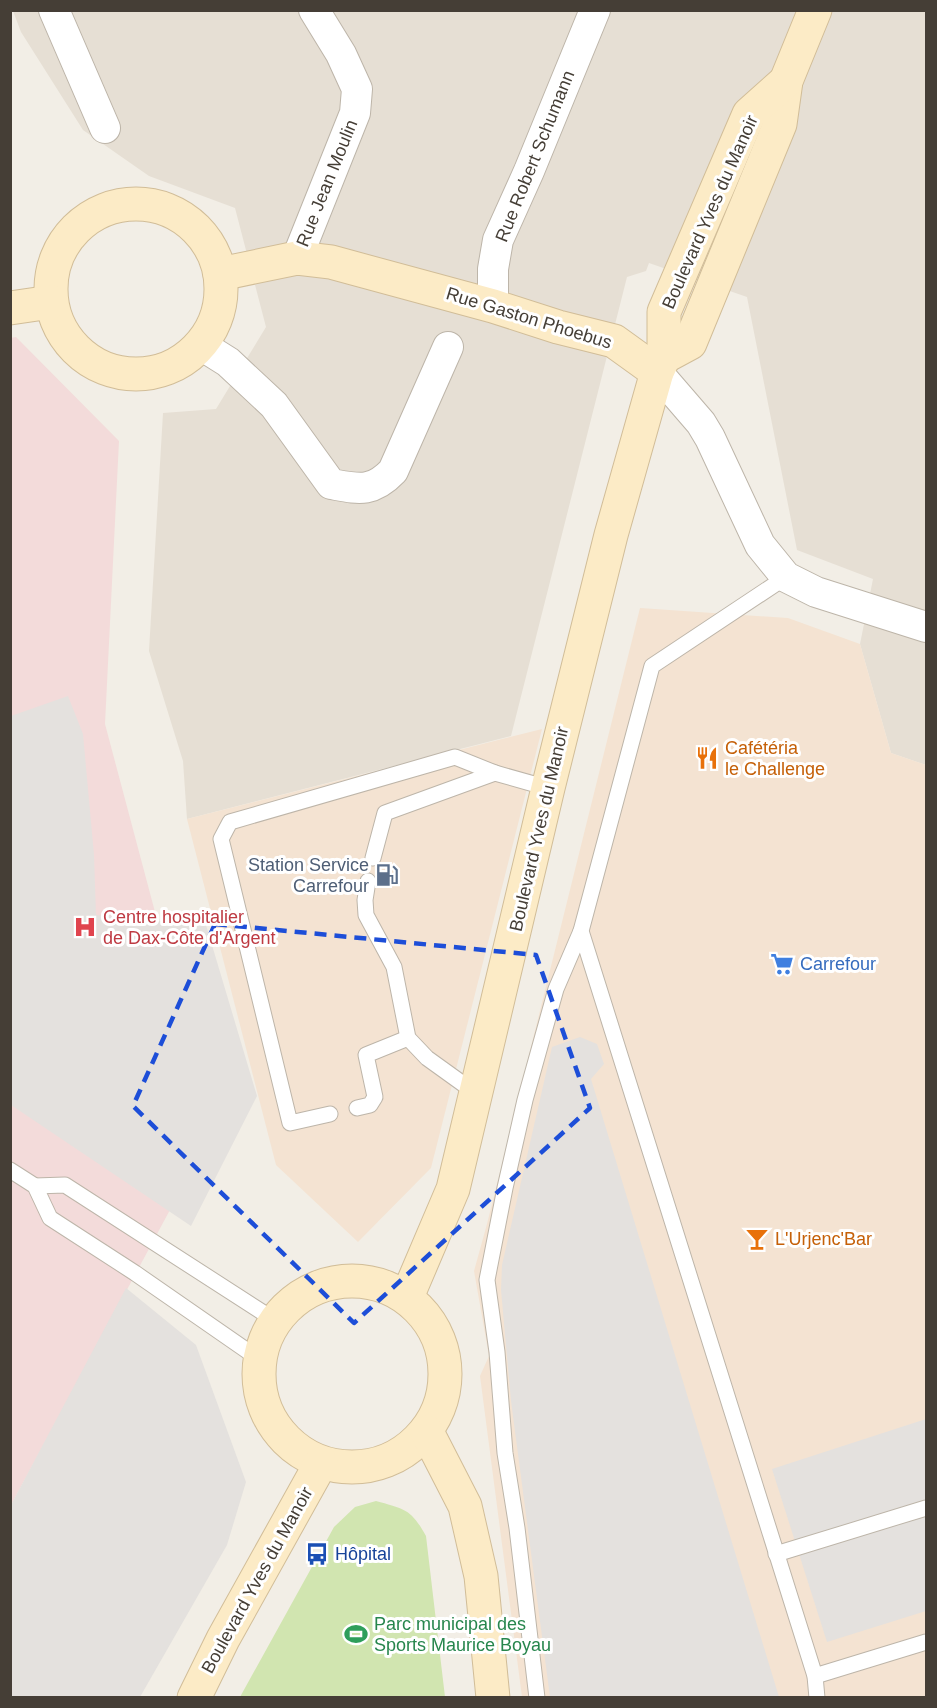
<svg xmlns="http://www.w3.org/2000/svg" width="937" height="1708" font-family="Helvetica,sans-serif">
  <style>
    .residential { fill: #e6dfd4 }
    .commercial { fill: #f4e3d2 }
    .medical { fill: #f3dbda }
    .green { fill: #d1e5b0 }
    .parking { fill: #e4e1de }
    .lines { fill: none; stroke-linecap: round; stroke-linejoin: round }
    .lane-casing { stroke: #bdb5a9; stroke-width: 17 }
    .street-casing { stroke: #bdb5a9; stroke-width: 32 }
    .secondary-casing { stroke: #d1bd98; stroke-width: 35 }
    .lane { stroke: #fff; stroke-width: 15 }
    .street { stroke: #fff; stroke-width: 30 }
    .secondary { stroke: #fcebc6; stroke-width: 33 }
    .marked { fill: none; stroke: #1d4ed8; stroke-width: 4.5; stroke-dasharray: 12 8; stroke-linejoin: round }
    .labels { text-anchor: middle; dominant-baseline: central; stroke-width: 6; stroke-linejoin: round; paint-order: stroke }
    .street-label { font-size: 18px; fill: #453e36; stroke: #fff }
    .food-label { font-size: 18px; fill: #c56008; stroke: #fff; text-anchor: start }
    .service-label { font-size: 18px; fill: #4e5e75; stroke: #fff; text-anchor: end }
    .health-label { font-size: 18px; fill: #be3a42; stroke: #fff; text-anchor: start }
    .shop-label { font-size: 18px; fill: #366cbe; stroke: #fff; text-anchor: start }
    .transit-label { font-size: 18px; fill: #164399; stroke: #fff; text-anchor: start }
    .leisure-label { font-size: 18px; fill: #27864d; stroke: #fff; text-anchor: start }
  </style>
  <rect width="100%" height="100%" fill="#f2eee6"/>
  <path class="residential" d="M 13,11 L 926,11 L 926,765 L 891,753 L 860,644 L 873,579 L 797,550 L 747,297 L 649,263 L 646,271 L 627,277 L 511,736 L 187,819 L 183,761 L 149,651 L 163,413 L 216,409 L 266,327 L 235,208 L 149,176 L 83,130 L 21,32 Z"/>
  <g class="commercial">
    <path d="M 640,608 L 788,618 L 860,644 L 891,753 L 926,765 L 926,1697 L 522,1697 L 480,1376 L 489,1356 L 474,1271 L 487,1224 Z"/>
    <path d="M 542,729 L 431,1168 L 358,1242 L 276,1165 L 187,819 Z"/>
  </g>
  <path class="medical" d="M 16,337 L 119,441 L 105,724 L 213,1130 L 11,1505 L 10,338 Z"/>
  <path class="green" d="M 376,1501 C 405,1509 411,1509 426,1536 L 445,1697 L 240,1697 L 334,1527 L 355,1507 Z"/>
  <g class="parking">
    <path d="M 68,696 L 83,734 L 94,855 L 96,915 L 206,925 L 257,1096 L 191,1226 L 11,1105 L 11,716 Z"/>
    <path d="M 580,1037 L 597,1044 L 604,1064 L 591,1079 L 779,1697 L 550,1697 L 511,1401 L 501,1290 L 502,1265 L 552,1047 Z"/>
    <path d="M 126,1288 L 196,1345 L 246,1482 L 227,1545 L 140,1697 L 11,1697 L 11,1505 Z"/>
    <path d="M 926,1419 L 926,1611 L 827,1642 L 772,1469 Z"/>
  </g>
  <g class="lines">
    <g class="lane-casing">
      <g id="lane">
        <path d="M 786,577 L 652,666 L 581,931 L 815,1676 L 817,1698"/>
        <path d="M 373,858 L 385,813 L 495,773 L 548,788"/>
        <path d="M 368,881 L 365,900 L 366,915 L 394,967 L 408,1038 L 427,1058 L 477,1094"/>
        <path d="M 357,1108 L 370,1105 L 375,1097 L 366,1055 L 408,1038"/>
        <path d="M 330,1114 L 290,1123 L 221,839 L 230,822 L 455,757 L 495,773"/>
        <path d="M 10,1170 L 35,1186 L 50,1218 L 135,1273 L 259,1359"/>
        <path d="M 35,1186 L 65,1185 L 276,1321"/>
        <path d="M 776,1554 L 926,1508"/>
        <path d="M 815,1676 L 926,1642"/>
        <path d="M 537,1698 L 517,1528 L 505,1453 L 497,1352 L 487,1280 L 505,1188 L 525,1100 L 556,989 L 581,931"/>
      </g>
    </g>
    <g class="street-casing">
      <g id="street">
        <path d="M 54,10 L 105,128"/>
        <path d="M 297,258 L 355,113 L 357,89 L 341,54 L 314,10"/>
        <path d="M 493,306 L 493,269 L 498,240 L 529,171 L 595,10"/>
        <path d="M 201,345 L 228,362 L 274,405 L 331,484 C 359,489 372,493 393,471 L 448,347"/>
        <path d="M 657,372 L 701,423 L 710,438 L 760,545 L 786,577 L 816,592 L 926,627"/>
      </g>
    </g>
    <g class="secondary-casing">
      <g id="secondary">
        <circle cx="136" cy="289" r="85"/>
        <path d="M 220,274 L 297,258 L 331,262 L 493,306 L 558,327 L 614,341 L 657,372"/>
        <path d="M 10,308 L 51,302"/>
        <path d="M 664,357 L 690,343 L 780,124 L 786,81 L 815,10"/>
        <circle cx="352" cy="1374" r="93"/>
        <path d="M 407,1297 L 453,1189 L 548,788 L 611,535 L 657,372 L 664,357 L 664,312 L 749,114 L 786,81"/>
        <path d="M 427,1432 L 465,1506 L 481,1576 L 493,1698"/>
        <path d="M 194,1698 L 223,1639 L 321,1463"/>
      </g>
    </g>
    <use href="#lane" class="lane"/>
    <use href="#street" class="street"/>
    <use href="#secondary" class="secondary"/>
  </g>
  <path class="marked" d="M 215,924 L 536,955 L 590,1108 L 354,1323 L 133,1106 Z"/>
  <defs>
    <g id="restaurant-bare" transform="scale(1.8)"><path d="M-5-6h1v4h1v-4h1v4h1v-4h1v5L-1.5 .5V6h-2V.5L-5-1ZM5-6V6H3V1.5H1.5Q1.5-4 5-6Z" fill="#e8710a" stroke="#fff" stroke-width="2.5" paint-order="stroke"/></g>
    <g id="fuel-bare" transform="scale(1.8)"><path d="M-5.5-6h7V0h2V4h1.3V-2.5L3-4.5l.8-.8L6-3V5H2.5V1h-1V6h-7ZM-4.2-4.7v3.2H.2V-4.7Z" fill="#5c6f8a" stroke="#fff" stroke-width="2.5" paint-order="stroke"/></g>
    <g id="hospital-bare" transform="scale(1.8)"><path d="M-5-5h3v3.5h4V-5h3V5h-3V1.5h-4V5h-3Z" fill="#e0444e" stroke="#fff" stroke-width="2.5" paint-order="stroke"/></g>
    <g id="supermarket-bare" transform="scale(1.8)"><path d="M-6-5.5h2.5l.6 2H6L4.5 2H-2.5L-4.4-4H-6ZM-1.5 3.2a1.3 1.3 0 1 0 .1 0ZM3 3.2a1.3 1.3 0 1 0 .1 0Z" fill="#3f7fe0" stroke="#fff" stroke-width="2.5" paint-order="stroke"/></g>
    <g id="bar-bare" transform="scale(1.8)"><path d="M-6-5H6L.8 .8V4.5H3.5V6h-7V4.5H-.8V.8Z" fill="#e8710a" stroke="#fff" stroke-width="2.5" paint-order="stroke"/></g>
    <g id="bus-bare" transform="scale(1.8)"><path d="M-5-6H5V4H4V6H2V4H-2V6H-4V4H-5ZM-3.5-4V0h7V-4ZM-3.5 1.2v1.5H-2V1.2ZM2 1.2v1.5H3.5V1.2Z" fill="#1a4fb4" stroke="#fff" stroke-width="2.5" paint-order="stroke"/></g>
    <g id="stadium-bare" transform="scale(1.8)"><path d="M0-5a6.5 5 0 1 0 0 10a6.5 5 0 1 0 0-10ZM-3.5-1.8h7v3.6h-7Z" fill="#2e9e5b" stroke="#fff" stroke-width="2.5" paint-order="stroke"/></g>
  </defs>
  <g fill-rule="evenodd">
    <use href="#restaurant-bare" x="707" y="758"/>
    <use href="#fuel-bare" x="387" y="875"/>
    <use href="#hospital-bare" x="85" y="927"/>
    <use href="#supermarket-bare" x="782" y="964"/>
    <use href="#bar-bare" x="757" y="1239"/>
    <use href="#bus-bare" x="317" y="1554"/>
    <use href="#stadium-bare" x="356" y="1634"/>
  </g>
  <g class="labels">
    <g class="street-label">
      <text transform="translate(535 156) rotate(-68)">Rue Robert Schumann</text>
      <text transform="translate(327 183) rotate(-68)">Rue Jean Moulin</text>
      <text transform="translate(710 212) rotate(-66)">Boulevard Yves du Manoir</text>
      <text transform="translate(529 318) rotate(17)">Rue Gaston Phoebus</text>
      <text transform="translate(539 829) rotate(-77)">Boulevard Yves du Manoir</text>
      <text transform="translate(257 1580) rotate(-61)">Boulevard Yves du Manoir</text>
    </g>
    <g class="food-label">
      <text x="725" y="748">Cafétéria<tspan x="725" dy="21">le Challenge</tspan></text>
      <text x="775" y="1239">L'Urjenc'Bar</text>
    </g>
    <g class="service-label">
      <text x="369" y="865">Station Service<tspan x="369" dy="21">Carrefour</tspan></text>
    </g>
    <g class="health-label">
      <text x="103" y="917">Centre hospitalier<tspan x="103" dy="21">de Dax-Côte d'Argent</tspan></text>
    </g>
    <g class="shop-label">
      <text x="800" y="964">Carrefour</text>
    </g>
    <g class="transit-label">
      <text x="335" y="1554">Hôpital</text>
    </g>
    <g class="leisure-label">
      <text x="374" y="1624">Parc municipal des<tspan x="374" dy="21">Sports Maurice Boyau</tspan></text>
    </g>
  </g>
  <rect width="937" height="1708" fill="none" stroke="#453e36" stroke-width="24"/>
</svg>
